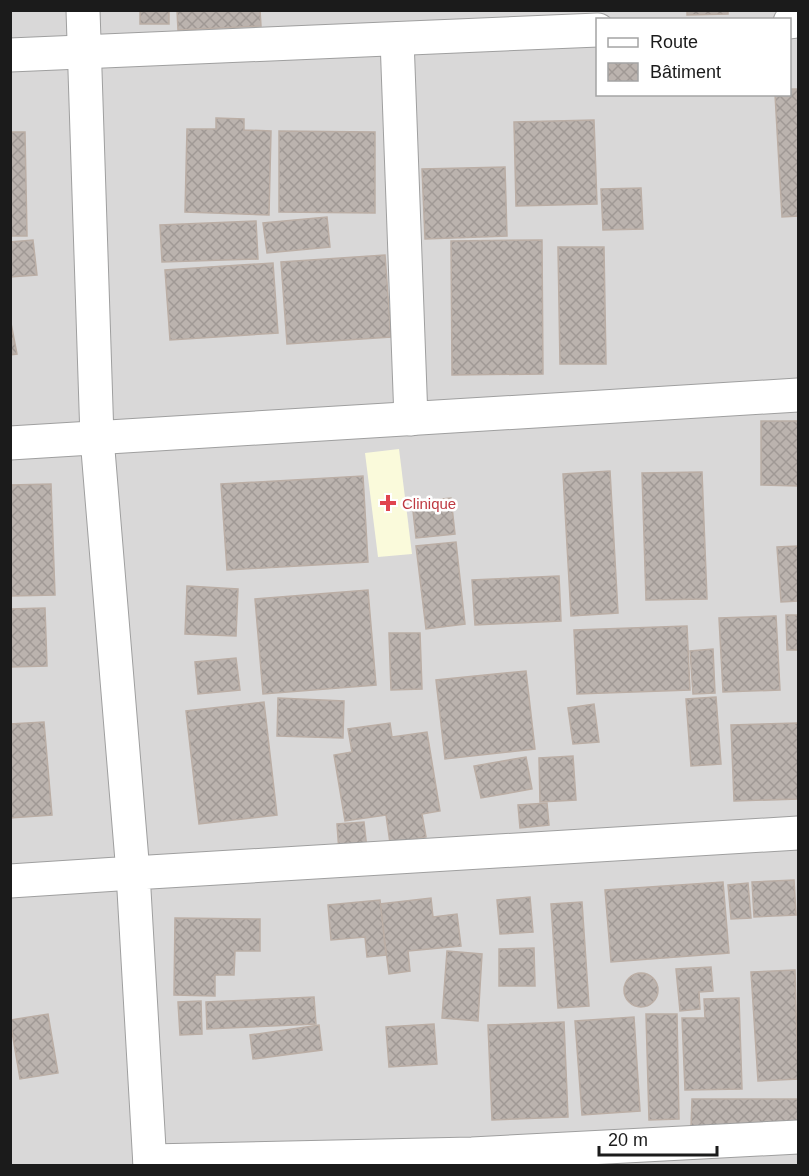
<svg xmlns="http://www.w3.org/2000/svg" width="809" height="1176" font-family="Arial,sans-serif">
  <style>
    .residential { fill: #d9d8d8; fill-rule: evenodd }
    .education { fill: #fafadb }
    .building { fill: url(#building-cross-hatch); stroke: #bbaea5; stroke-width: 1.5 }
    .lines { fill: none; stroke-linecap: round; stroke-linejoin: round }
    .minor-casing { stroke: #9f9f9f; stroke-width: 35 }
    .minor { stroke: #fff; stroke-width: 33 }
    .health-dot { fill: #e0444e; stroke: #fff; stroke-width: 2 }
    .labels { text-anchor: middle; dominant-baseline: central; stroke-width: 5; stroke-linejoin: round; paint-order: stroke }
    .health-label { font-size: 15px; fill: #be3a42; stroke: #fff; text-anchor: start }
  </style>
  <defs>
    <pattern id="building-cross-hatch" width="8" height="8" patternUnits="userSpaceOnUse" patternTransform="scale(1.5)"><rect width="8" height="8" fill="#bbb3ae"/><path d="M0 0l8 8M0 8l8-8" fill="none" stroke="#a09995"/></pattern>
  </defs>
  <rect width="100%" height="100%" fill="#ebe7e1"/>
  <path class="residential" d="M 11,11 L 798,11 L 798,1165 L 11,1165 ZM 598,20 L 790,20 L 790,94 L 598,94 Z"/>
  <path class="education" d="M 399,449 L 412,554 L 378,557 L 365,453 Z"/>
  <g class="building">
    <rect x="140" y="10" width="29" height="14"/>
    <path d="M 177,10 L 260,10 L 261,26 L 178,30 Z"/>
    <path d="M 687,10 L 728,10 L 728,14 L 687,15 Z"/>
    <path d="M 790,89 L 798,89 L 798,216 L 782,217 L 775,94 L 790,94 Z"/>
    <path d="M 216,118 L 244,119 L 244,130 L 271,131 L 269,215 L 185,212 L 187,129 L 216,129 Z"/>
    <path d="M 594,120 L 597,204 L 516,206 L 514,122 Z"/>
    <path d="M 279,131 L 375,132 L 375,213 L 279,212 Z"/>
    <path d="M 10,132 L 25,132 L 27,236 L 10,236 Z"/>
    <path d="M 505,167 L 507,236 L 425,239 L 422,169 Z"/>
    <path d="M 641,188 L 643,229 L 603,230 L 601,189 Z"/>
    <path d="M 327,217 L 330,247 L 267,253 L 263,223 Z"/>
    <path d="M 256,221 L 258,259 L 162,262 L 160,225 Z"/>
    <path d="M 33,240 L 37,275 L 10,277 L 10,242 Z"/>
    <path d="M 542,240 L 543,374 L 452,375 L 451,241 Z"/>
    <path d="M 558,247 L 604,247 L 606,364 L 560,364 Z"/>
    <path d="M 385,255 L 391,337 L 287,344 L 281,262 Z"/>
    <path d="M 273,263 L 278,333 L 170,340 L 165,270 Z"/>
    <path d="M 10,318 L 17,354 L 10,355 Z"/>
    <path d="M 761,421 L 798,421 L 798,486 L 761,485 Z"/>
    <path d="M 610,471 L 618,613 L 571,616 L 563,474 Z"/>
    <path d="M 702,472 L 707,599 L 646,600 L 642,473 Z"/>
    <path d="M 363,476 L 368,562 L 227,570 L 221,484 Z"/>
    <path d="M 51,484 L 55,595 L 10,596 L 10,485 Z"/>
    <path d="M 451,498 L 455,534 L 416,538 L 412,502 Z"/>
    <path d="M 456,542 L 465,624 L 426,629 L 416,546 Z"/>
    <path d="M 798,546 L 798,601 L 781,602 L 777,547 Z"/>
    <path d="M 559,576 L 561,621 L 475,625 L 472,580 Z"/>
    <path d="M 187,586 L 238,589 L 236,636 L 185,634 Z"/>
    <path d="M 368,590 L 376,685 L 263,694 L 255,599 Z"/>
    <path d="M 45,608 L 47,666 L 10,667 L 10,609 Z"/>
    <path d="M 786,615 L 798,615 L 798,650 L 787,650 Z"/>
    <path d="M 776,616 L 780,690 L 723,692 L 719,618 Z"/>
    <path d="M 687,626 L 690,690 L 577,694 L 574,630 Z"/>
    <path d="M 389,633 L 420,633 L 422,689 L 391,690 Z"/>
    <path d="M 713,649 L 715,693 L 693,694 L 690,651 Z"/>
    <path d="M 236,658 L 240,690 L 198,694 L 195,662 Z"/>
    <path d="M 526,671 L 535,749 L 445,759 L 436,680 Z"/>
    <path d="M 716,697 L 721,764 L 691,766 L 686,699 Z"/>
    <path d="M 278,698 L 344,701 L 343,738 L 277,736 Z"/>
    <path d="M 264,702 L 277,815 L 199,824 L 186,711 Z"/>
    <path d="M 594,704 L 599,742 L 573,744 L 568,708 Z"/>
    <path d="M 44,722 L 52,815 L 10,818 L 10,724 Z"/>
    <path d="M 390,723 L 392,737 L 427,732 L 440,811 L 422,814 L 426,837 L 390,843 L 386,815 L 345,821 L 334,755 L 352,752 L 348,729 Z"/>
    <path d="M 798,723 L 798,799 L 734,801 L 731,725 Z"/>
    <path d="M 573,756 L 576,800 L 540,802 L 539,758 Z"/>
    <path d="M 526,757 L 532,789 L 481,798 L 474,766 Z"/>
    <path d="M 547,803 L 549,825 L 520,828 L 518,805 Z"/>
    <path d="M 364,822 L 367,849 L 339,852 L 337,824 Z"/>
    <path d="M 794,880 L 796,915 L 754,917 L 752,882 Z"/>
    <path d="M 723,882 L 729,953 L 611,962 L 605,890 Z"/>
    <path d="M 748,883 L 751,918 L 731,919 L 728,885 Z"/>
    <path d="M 530,897 L 533,932 L 500,934 L 497,900 Z"/>
    <path d="M 431,898 L 433,917 L 457,914 L 461,946 L 408,951 L 410,971 L 389,974 L 380,904 Z"/>
    <path d="M 380,900 L 386,955 L 367,957 L 365,937 L 331,940 L 328,905 Z"/>
    <path d="M 582,902 L 589,1006 L 558,1008 L 551,904 Z"/>
    <path d="M 175,918 L 260,919 L 260,951 L 235,951 L 234,975 L 215,975 L 215,996 L 174,995 Z"/>
    <path d="M 534,948 L 535,986 L 499,986 L 499,949 Z"/>
    <path d="M 447,951 L 482,954 L 478,1021 L 442,1018 Z"/>
    <path d="M 711,967 L 713,991 L 699,992 L 700,1009 L 680,1011 L 676,969 Z"/>
    <path d="M 795,970 L 798,1079 L 758,1081 L 751,972 Z"/>
    <circle cx="641" cy="990" r="17"/>
    <path d="M 314,997 L 316,1024 L 207,1029 L 206,1002 Z"/>
    <path d="M 739,998 L 742,1089 L 685,1090 L 682,1018 L 705,1018 L 704,999 Z"/>
    <path d="M 201,1001 L 202,1034 L 180,1035 L 178,1002 Z"/>
    <path d="M 48,1014 L 58,1073 L 20,1079 L 10,1020 Z"/>
    <path d="M 646,1014 L 677,1014 L 679,1119 L 649,1120 Z"/>
    <path d="M 634,1017 L 640,1111 L 582,1115 L 575,1021 Z"/>
    <path d="M 564,1022 L 568,1117 L 492,1120 L 488,1025 Z"/>
    <path d="M 434,1024 L 437,1064 L 389,1067 L 386,1027 Z"/>
    <path d="M 319,1025 L 322,1050 L 253,1059 L 250,1035 Z"/>
    <path d="M 692,1099 L 798,1099 L 798,1127 L 691,1127 Z"/>
  </g>
  <g class="lines">
    <g class="minor-casing">
      <g id="minor">
        <path d="M 790,22 L 798,21"/>
        <path d="M 397,39 L 411,419"/>
        <path d="M 10,55 L 598,30"/>
        <path d="M 10,443 L 798,395"/>
        <path d="M 10,881 L 133,873 L 97,438 L 83,10"/>
        <path d="M 150,1161 L 472,1154 L 798,1137"/>
        <path d="M 150,1166 L 133,873 L 798,833"/>
      </g>
    </g>
    <use href="#minor" class="minor"/>
  </g>
  <path class="health-dot" d="M385 494h6v6h6v6h-6v6h-6v-6h-6v-6h6z"/>
  <g class="labels">
    <g class="health-label">
      <text x="402" y="503">Clinique</text>
    </g>
  </g>
  <rect width="809" height="1176" fill="none" stroke="#1b1b1b" stroke-width="24"/>
  <rect x="596" y="18" width="195" height="78" fill="#ffffff" stroke="#a4a4a4" stroke-width="1.5"/>
  <rect x="608" y="38" width="30" height="9" fill="#ffffff" stroke="#a4a4a4" stroke-width="1.5"/>
  <text x="650" y="48" font-size="18" fill="#1b1b1b">Route</text>
  <rect x="608" y="63" width="30" height="18" fill="url(#building-cross-hatch)" stroke="#a4a4a4" stroke-width="1.5"/>
  <text x="650" y="78" font-size="18" fill="#1b1b1b">Bâtiment</text>
  <path d="M599 1146v9h118v-9" fill="none" stroke="#1b1b1b" stroke-width="3"/>
  <text x="608" y="1146" font-size="18" fill="#1b1b1b" stroke="#ffffff" stroke-width="4.5" paint-order="stroke">20 m</text>
</svg>
